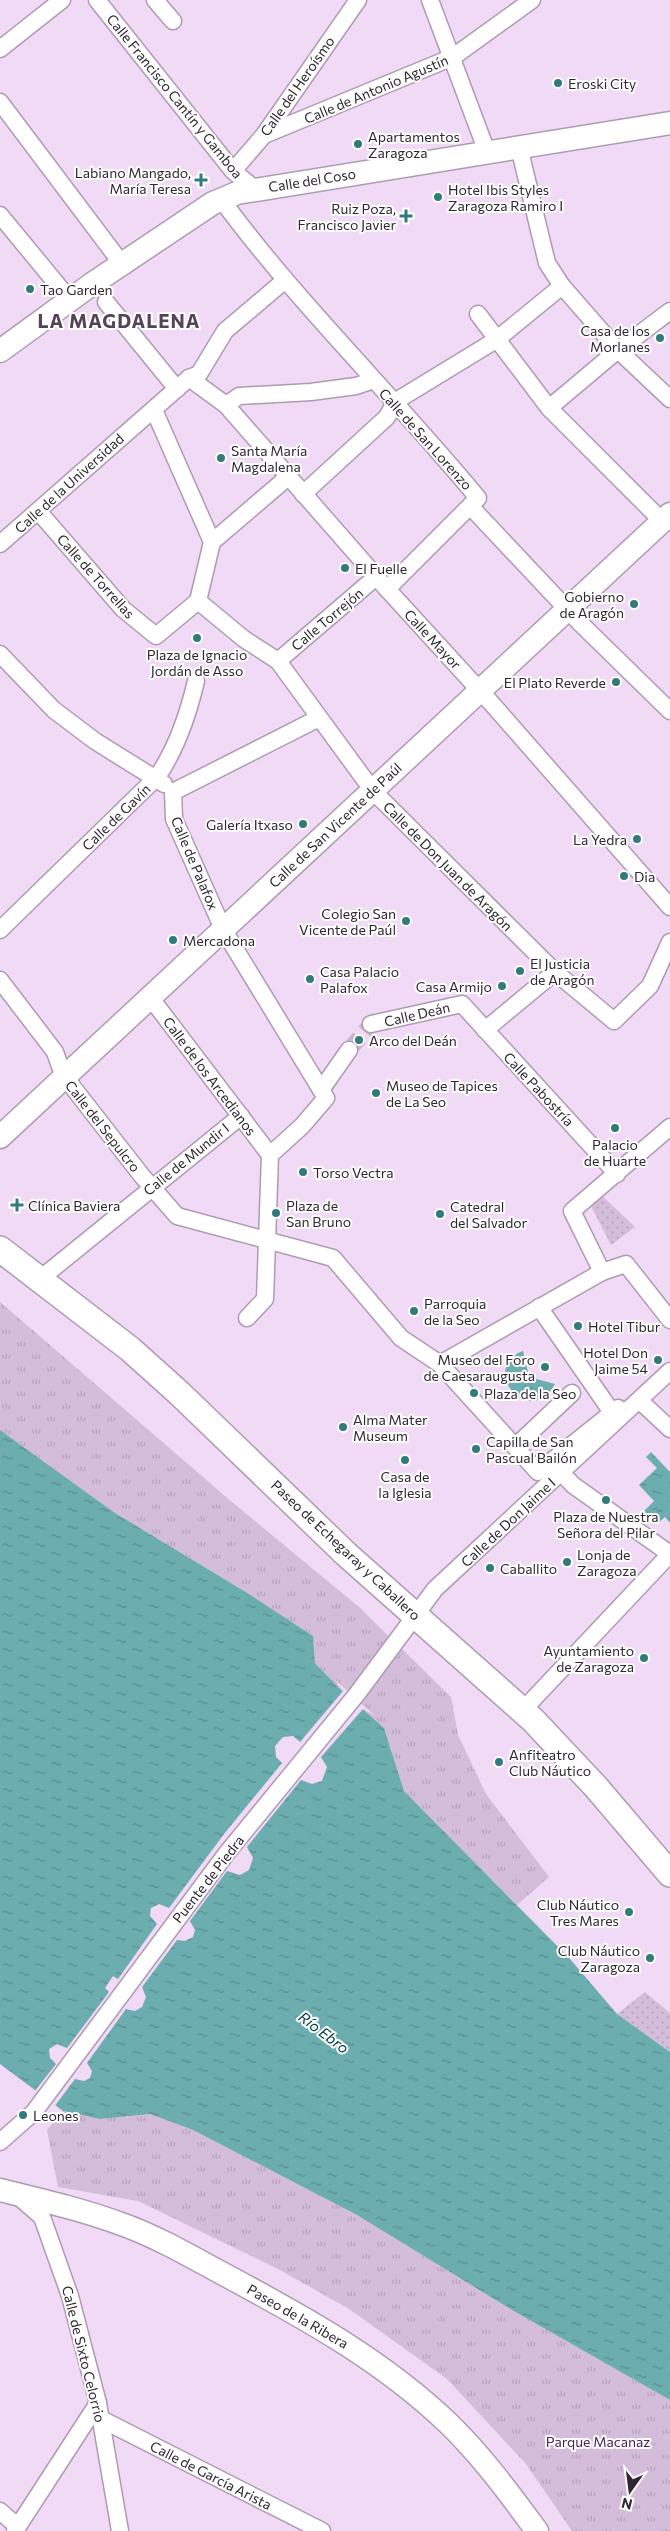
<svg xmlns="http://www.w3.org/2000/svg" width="670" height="2531" font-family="Commissioner,sans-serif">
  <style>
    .grass { fill: url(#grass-dots) }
    .park { fill: url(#park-tufts) }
    .water { fill: url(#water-ripples) }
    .pier { fill: #f0daf5 }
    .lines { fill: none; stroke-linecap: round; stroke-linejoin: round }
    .street-tunnel { stroke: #c9b6ce; stroke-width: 16; stroke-dasharray: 16 8; stroke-linecap: butt }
    .street-casing { stroke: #af9ab4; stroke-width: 19 }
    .secondary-casing { stroke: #af9ab4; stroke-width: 25 }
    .primary-casing { stroke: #af9ab4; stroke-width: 28 }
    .street { stroke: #fff; stroke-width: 16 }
    .secondary { stroke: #fff; stroke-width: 22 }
    .primary { stroke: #fff; stroke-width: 25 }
    .poi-dot { fill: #317a7d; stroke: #fff; stroke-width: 2 }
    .labels { text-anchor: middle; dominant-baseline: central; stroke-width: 4; stroke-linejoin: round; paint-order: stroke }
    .poi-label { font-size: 14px; fill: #2f2731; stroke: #fff; text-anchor: start }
    .street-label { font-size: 14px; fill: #2f2731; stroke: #fff }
    .park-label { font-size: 14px; fill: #4c2356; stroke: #fff }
    .water-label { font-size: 15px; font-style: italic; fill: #004042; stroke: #fff }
    .district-label { font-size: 19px; font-weight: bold; letter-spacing: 1px; fill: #554359; stroke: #fff }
  </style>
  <defs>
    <pattern id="grass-dots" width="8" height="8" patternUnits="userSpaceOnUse" patternTransform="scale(1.25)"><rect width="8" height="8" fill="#d4bdda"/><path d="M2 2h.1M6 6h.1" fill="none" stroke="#b6a2bc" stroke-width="1.8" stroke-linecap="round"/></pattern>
    <pattern id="park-tufts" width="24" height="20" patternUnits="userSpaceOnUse" patternTransform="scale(1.25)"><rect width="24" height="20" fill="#d4bdda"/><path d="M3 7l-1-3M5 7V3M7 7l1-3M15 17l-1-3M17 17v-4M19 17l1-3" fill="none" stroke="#b6a2bc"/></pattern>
    <pattern id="water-ripples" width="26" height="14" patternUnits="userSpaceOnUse" patternTransform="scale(1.25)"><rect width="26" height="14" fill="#6cadb0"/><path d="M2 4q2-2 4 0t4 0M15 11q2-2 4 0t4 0" fill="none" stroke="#598d90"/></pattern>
  </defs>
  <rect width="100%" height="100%" fill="#f0daf5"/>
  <g class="grass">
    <path d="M 601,1195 L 635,1227 L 611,1245 L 590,1204 Z"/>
    <path d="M 645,1992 L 670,2013 L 670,2052 L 617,2014 Z"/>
  </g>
  <g class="park">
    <path d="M 0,1302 L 232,1502 L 359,1607 L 451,1697 L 458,1735 L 486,1794 L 549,1877 L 517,1905 L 404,1791 L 384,1728 L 338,1687 L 315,1663 L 313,1636 L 249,1594 L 115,1513 L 0,1430 Z"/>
    <path d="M 63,2111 L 100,2119 L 150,2114 L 193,2130 L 357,2215 L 512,2310 L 670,2400 L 670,2531 L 572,2531 L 526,2464 L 447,2379 L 349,2309 L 280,2270 L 138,2201 L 58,2187 L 47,2130 Z"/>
  </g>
  <g class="water">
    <path d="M 523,1351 L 529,1377 L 555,1384 C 529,1431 478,1368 523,1351 Z"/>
    <path d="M 0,1430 L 115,1513 L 249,1594 L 313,1636 L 315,1663 L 338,1687 L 384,1728 L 404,1791 L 570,1959 L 617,2014 L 670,2052 L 670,2400 L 512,2310 L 357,2215 L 193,2130 L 150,2114 L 100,2119 L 63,2111 L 0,2064 Z"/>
    <path d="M 651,1452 L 670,1472 L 670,1523 L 665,1517 L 657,1524 L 644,1511 L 654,1501 L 639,1485 L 657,1468 L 646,1457 Z"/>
  </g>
  <path class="pier" d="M 334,1679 L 374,1715 L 363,1709 L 321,1757 L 327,1767 L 322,1781 L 312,1784 L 301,1780 L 247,1847 L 253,1858 L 249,1870 L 240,1875 L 227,1871 L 190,1921 L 195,1930 L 193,1937 L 185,1941 L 177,1940 L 142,1987 L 146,1997 L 142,2007 L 135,2011 L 126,2009 L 87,2063 L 92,2071 L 90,2078 L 84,2081 L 75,2079 L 54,2107 L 34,2092 L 56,2064 L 50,2058 L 49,2049 L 57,2044 L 67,2048 L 109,1992 L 105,1988 L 113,1976 L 118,1979 L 157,1924 L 150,1916 L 151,1908 L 159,1904 L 169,1908 L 224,1834 L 282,1763 L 276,1757 L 275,1746 L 283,1737 L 293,1736 L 300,1742 L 343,1691 Z"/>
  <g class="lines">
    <path class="street-tunnel" d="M 349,1050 L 371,1024"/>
    <g class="street-casing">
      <g id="street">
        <path d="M 97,0 L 233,171 L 255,189"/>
        <path d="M 155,0 L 173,21"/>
        <path d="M 430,0 L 487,152"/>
        <path d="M 0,49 L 62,0"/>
        <path d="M 0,102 L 122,264"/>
        <path d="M 264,135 L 453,57 L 532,0"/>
        <path d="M 519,147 L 547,263 L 562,286 L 618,350 L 670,399"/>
        <path d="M 233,171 L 264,135 L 358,0"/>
        <path d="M 221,199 C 299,305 394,396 478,498 L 387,589"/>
        <path d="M 0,215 L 70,300"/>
        <path d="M 106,302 L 177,389"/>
        <path d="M 478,314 L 549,408 L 662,521"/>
        <path d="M 625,345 L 670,311"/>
        <path d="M 189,378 L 226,405 L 387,589 L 493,705 L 670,907"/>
        <path d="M 226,405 L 239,396 L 311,392 L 356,386 L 374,380"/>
        <path d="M 549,408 L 618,350"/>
        <path d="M 154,410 L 212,542 L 198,601"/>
        <path d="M 303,494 L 387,417 L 394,404 L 401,398 L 496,340 L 562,286"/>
        <path d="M 470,506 L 580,623 L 670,711"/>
        <path d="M 39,512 L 123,609 L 156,636 L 198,601"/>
        <path d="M 212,542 L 288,477"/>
        <path d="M 0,544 L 189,378 L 199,374 L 225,331 L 284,281"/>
        <path d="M 198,601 L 244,639 L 278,661 L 373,791 L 555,972 L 614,1021 L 650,986 L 670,942"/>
        <path d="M 0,654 L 54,710 L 95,741 L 164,784"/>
        <path d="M 278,661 L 376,577"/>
        <path d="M 173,792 L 174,819 L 223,929 L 326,1098 L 302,1126 L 270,1155 L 265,1299 L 247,1318"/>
        <path d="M 173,792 L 319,718"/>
        <path d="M 0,930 L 157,777 C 177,748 188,715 196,681"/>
        <path d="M 0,980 L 55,1052 L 62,1072 L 75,1090 L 142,1176 L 177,1216 L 333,1258 L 401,1338 L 440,1364 L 538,1472 L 618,1408"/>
        <path d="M 150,997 L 270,1155"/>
        <path d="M 371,1024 L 462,1004 L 617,1174"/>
        <path d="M 485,1030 L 555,972"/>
        <path d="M 321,1090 L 349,1050"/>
        <path d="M 602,1272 L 572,1211 L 670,1127"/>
        <path d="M 40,1279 L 241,1116"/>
        <path d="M 539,1307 L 611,1411"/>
        <path d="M 440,1364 L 602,1272 L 626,1264 L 670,1320"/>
        <path d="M 640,1401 L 670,1429"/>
        <path d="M 516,1446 L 572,1393"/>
        <path d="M 555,1466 L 573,1485 L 670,1554"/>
        <path d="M 523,1710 L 670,1554"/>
        <path d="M 0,2142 L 34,2112 L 226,1854 L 357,1694 L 435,1589 L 670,1371"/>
        <path d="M 19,2197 L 42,2217 L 70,2296 L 98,2403 L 120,2531"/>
        <path d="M 101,2419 L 322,2531"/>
        <path d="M 0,2511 L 17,2526"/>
        <path d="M 15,2531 L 98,2403"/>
      </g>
    </g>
    <g class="secondary-casing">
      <g id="secondary">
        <path d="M 0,351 L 92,284 L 213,203 L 237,193 L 670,123"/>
        <path d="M 0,1137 L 670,514"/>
        <path d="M 0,2190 C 41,2200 84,2210 124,2225 C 160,2238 195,2259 229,2277 C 307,2319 383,2361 448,2423 C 482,2456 509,2493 537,2531"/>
      </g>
    </g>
    <g class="primary-casing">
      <path id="primary" d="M 0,1249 L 130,1349 L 179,1393 L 346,1554 L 533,1720 L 596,1787 L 670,1874"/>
    </g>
    <use href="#street" class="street"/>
    <use href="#secondary" class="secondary"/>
    <use href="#primary" class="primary"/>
  </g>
  <g class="poi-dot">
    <circle cx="558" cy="83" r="5"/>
    <circle cx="358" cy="144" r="5"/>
    <path d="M198.5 172.5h5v5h5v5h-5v5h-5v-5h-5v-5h5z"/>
    <circle cx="438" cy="197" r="5"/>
    <path d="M403.5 208.5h5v5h5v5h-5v5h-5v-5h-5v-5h5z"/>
    <circle cx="30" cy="289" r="5"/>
    <circle cx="660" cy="338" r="5"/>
    <circle cx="221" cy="458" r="5"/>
    <circle cx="345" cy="568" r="5"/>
    <circle cx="634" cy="604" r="5"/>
    <circle cx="197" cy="638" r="5"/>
    <circle cx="616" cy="682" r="5"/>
    <circle cx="303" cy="824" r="5"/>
    <circle cx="637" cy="839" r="5"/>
    <circle cx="624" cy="876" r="5"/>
    <circle cx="406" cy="921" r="5"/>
    <circle cx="173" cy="940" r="5"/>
    <circle cx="520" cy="971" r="5"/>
    <circle cx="310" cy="979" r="5"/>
    <circle cx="502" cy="986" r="5"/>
    <circle cx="359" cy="1040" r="5"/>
    <circle cx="376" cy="1093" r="5"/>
    <circle cx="615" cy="1128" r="5"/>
    <circle cx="303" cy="1172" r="5"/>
    <path d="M14.5 1197.5h5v5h5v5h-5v5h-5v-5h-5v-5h5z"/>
    <circle cx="276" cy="1213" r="5"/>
    <circle cx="440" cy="1214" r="5"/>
    <circle cx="414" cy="1311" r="5"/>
    <circle cx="578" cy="1326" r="5"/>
    <circle cx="658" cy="1360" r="5"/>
    <circle cx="545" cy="1367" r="5"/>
    <circle cx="474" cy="1393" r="5"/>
    <circle cx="343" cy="1427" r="5"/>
    <circle cx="476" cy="1449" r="5"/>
    <circle cx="405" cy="1460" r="5"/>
    <circle cx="606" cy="1500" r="5"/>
    <circle cx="567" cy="1562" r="5"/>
    <circle cx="490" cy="1568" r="5"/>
    <circle cx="644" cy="1658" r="5"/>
    <circle cx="499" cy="1762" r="5"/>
    <circle cx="629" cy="1912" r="5"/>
    <circle cx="650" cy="1958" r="5"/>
    <circle cx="23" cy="2115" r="5"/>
  </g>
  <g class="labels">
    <g class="poi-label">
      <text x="568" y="83">Eroski City</text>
      <text x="368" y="136">Apartamentos<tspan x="368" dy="16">Zaragoza</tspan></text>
      <text x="191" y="172" text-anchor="end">Labiano Mangado,<tspan x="191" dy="16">María Teresa</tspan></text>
      <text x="448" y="189">Hotel Ibis Styles<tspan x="448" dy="16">Zaragoza Ramiro I</tspan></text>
      <text x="396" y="208" text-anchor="end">Ruiz Poza,<tspan x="396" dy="16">Francisco Javier</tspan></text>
      <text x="40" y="289">Tao Garden</text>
      <text x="650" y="330" text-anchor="end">Casa de los<tspan x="650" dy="16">Morlanes</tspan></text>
      <text x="231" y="450">Santa María<tspan x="231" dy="16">Magdalena</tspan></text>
      <text x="355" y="568">El Fuelle</text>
      <text x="624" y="596" text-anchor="end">Gobierno<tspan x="624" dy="16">de Aragón</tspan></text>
      <text x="197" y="654" text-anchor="middle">Plaza de Ignacio<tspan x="197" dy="16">Jordán de Asso</tspan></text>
      <text x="606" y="682" text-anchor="end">El Plato Reverde</text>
      <text x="293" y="824" text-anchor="end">Galería Itxaso</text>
      <text x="627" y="839" text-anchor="end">La Yedra</text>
      <text x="634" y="876">Dia</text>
      <text x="396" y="913" text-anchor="end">Colegio San<tspan x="396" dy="16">Vicente de Paúl</tspan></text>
      <text x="183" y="940">Mercadona</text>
      <text x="530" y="963">El Justicia<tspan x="530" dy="16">de Aragón</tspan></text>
      <text x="320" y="971">Casa Palacio<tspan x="320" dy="16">Palafox</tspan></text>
      <text x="492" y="986" text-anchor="end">Casa Armijo</text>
      <text x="369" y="1040">Arco del Deán</text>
      <text x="386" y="1085">Museo de Tapices<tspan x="386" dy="16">de La Seo</tspan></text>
      <text x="615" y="1144" text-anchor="middle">Palacio<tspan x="615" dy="16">de Huarte</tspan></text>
      <text x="313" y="1172">Torso Vectra</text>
      <text x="28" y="1205">Clínica Baviera</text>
      <text x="286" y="1205">Plaza de<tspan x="286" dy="16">San Bruno</tspan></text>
      <text x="450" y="1206">Catedral<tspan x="450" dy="16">del Salvador</tspan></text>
      <text x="424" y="1303">Parroquia<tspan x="424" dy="16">de la Seo</tspan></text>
      <text x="588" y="1326">Hotel Tibur</text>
      <text x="648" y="1352" text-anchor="end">Hotel Don<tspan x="648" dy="16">Jaime 54</tspan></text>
      <text x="535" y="1359" text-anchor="end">Museo del Foro<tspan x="535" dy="16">de Caesaraugusta</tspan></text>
      <text x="484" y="1393">Plaza de la Seo</text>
      <text x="353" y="1419">Alma Mater<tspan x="353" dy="16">Museum</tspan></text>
      <text x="486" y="1441">Capilla de San<tspan x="486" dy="16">Pascual Bailón</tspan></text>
      <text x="405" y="1476" text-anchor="middle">Casa de<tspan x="405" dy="16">la Iglesia</tspan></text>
      <text x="606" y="1516" text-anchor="middle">Plaza de Nuestra<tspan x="606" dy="16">Señora del Pilar</tspan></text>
      <text x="577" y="1554">Lonja de<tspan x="577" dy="16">Zaragoza</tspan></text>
      <text x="500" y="1568">Caballito</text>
      <text x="634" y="1650" text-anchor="end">Ayuntamiento<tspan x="634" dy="16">de Zaragoza</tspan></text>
      <text x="509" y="1754">Anfiteatro<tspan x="509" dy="16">Club Náutico</tspan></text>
      <text x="619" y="1904" text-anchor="end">Club Náutico<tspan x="619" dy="16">Tres Mares</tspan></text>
      <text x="640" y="1950" text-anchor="end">Club Náutico<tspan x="640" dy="16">Zaragoza</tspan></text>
      <text x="33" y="2115">Leones</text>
    </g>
    <g class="street-label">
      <text transform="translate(297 86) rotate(-55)">Calle del Heroísmo</text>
      <text transform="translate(376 89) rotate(-23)">Calle de Antonio Agustín</text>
      <text transform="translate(175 96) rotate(51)">Calle Francisco Cantín y Gamboa</text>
      <text transform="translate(312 180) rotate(-9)">Calle del Coso</text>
      <text transform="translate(426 439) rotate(48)">Calle de San Lorenzo</text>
      <text transform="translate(69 483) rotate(-42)">Calle de la Universidad</text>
      <text transform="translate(96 576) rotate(48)">Calle de Torrellas</text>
      <text transform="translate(327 619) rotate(-40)">Calle Torrejón</text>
      <text transform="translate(433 639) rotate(47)">Calle Mayor</text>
      <text transform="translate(116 817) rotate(-44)">Calle de Gavín</text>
      <text transform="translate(335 825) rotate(-43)">Calle de San Vicente de Paúl</text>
      <text transform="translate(195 863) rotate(67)">Calle de Palafox</text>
      <text transform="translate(448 866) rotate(45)">Calle de Don Juan de Aragón</text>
      <text transform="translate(417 1014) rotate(-13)">Calle Deán</text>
      <text transform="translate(210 1076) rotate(53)">Calle de los Arcedianos</text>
      <text transform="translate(539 1089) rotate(47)">Calle Pabostría</text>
      <text transform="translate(103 1126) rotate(52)">Calle del Sepulcro</text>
      <text transform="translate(186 1159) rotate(-39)">Calle de Mundir I</text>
      <text transform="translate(508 1522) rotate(-43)">Calle de Don Jaime I</text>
      <text transform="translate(346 1550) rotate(43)">Paseo de Echegaray y Caballero</text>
      <text transform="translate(208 1879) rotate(-52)">Puente de Piedra</text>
      <text transform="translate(298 2316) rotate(30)">Paseo de la Ribera</text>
      <text transform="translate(84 2354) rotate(76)">Calle de Sixto Celorrio</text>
      <text transform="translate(211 2475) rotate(27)">Calle de García Arista</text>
    </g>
    <g class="park-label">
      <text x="598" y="2441">Parque Macanaz</text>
    </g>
    <g class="water-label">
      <text transform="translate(324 2032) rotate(37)">Río Ebro</text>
    </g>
    <g class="district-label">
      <text x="119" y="320">LA MAGDALENA</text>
    </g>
  </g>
  <g transform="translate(630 2491) rotate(194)" stroke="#ffffff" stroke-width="4" paint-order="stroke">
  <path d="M0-4L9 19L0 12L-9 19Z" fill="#2f2731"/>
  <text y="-8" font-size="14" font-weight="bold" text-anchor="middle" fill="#2f2731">N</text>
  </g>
</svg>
